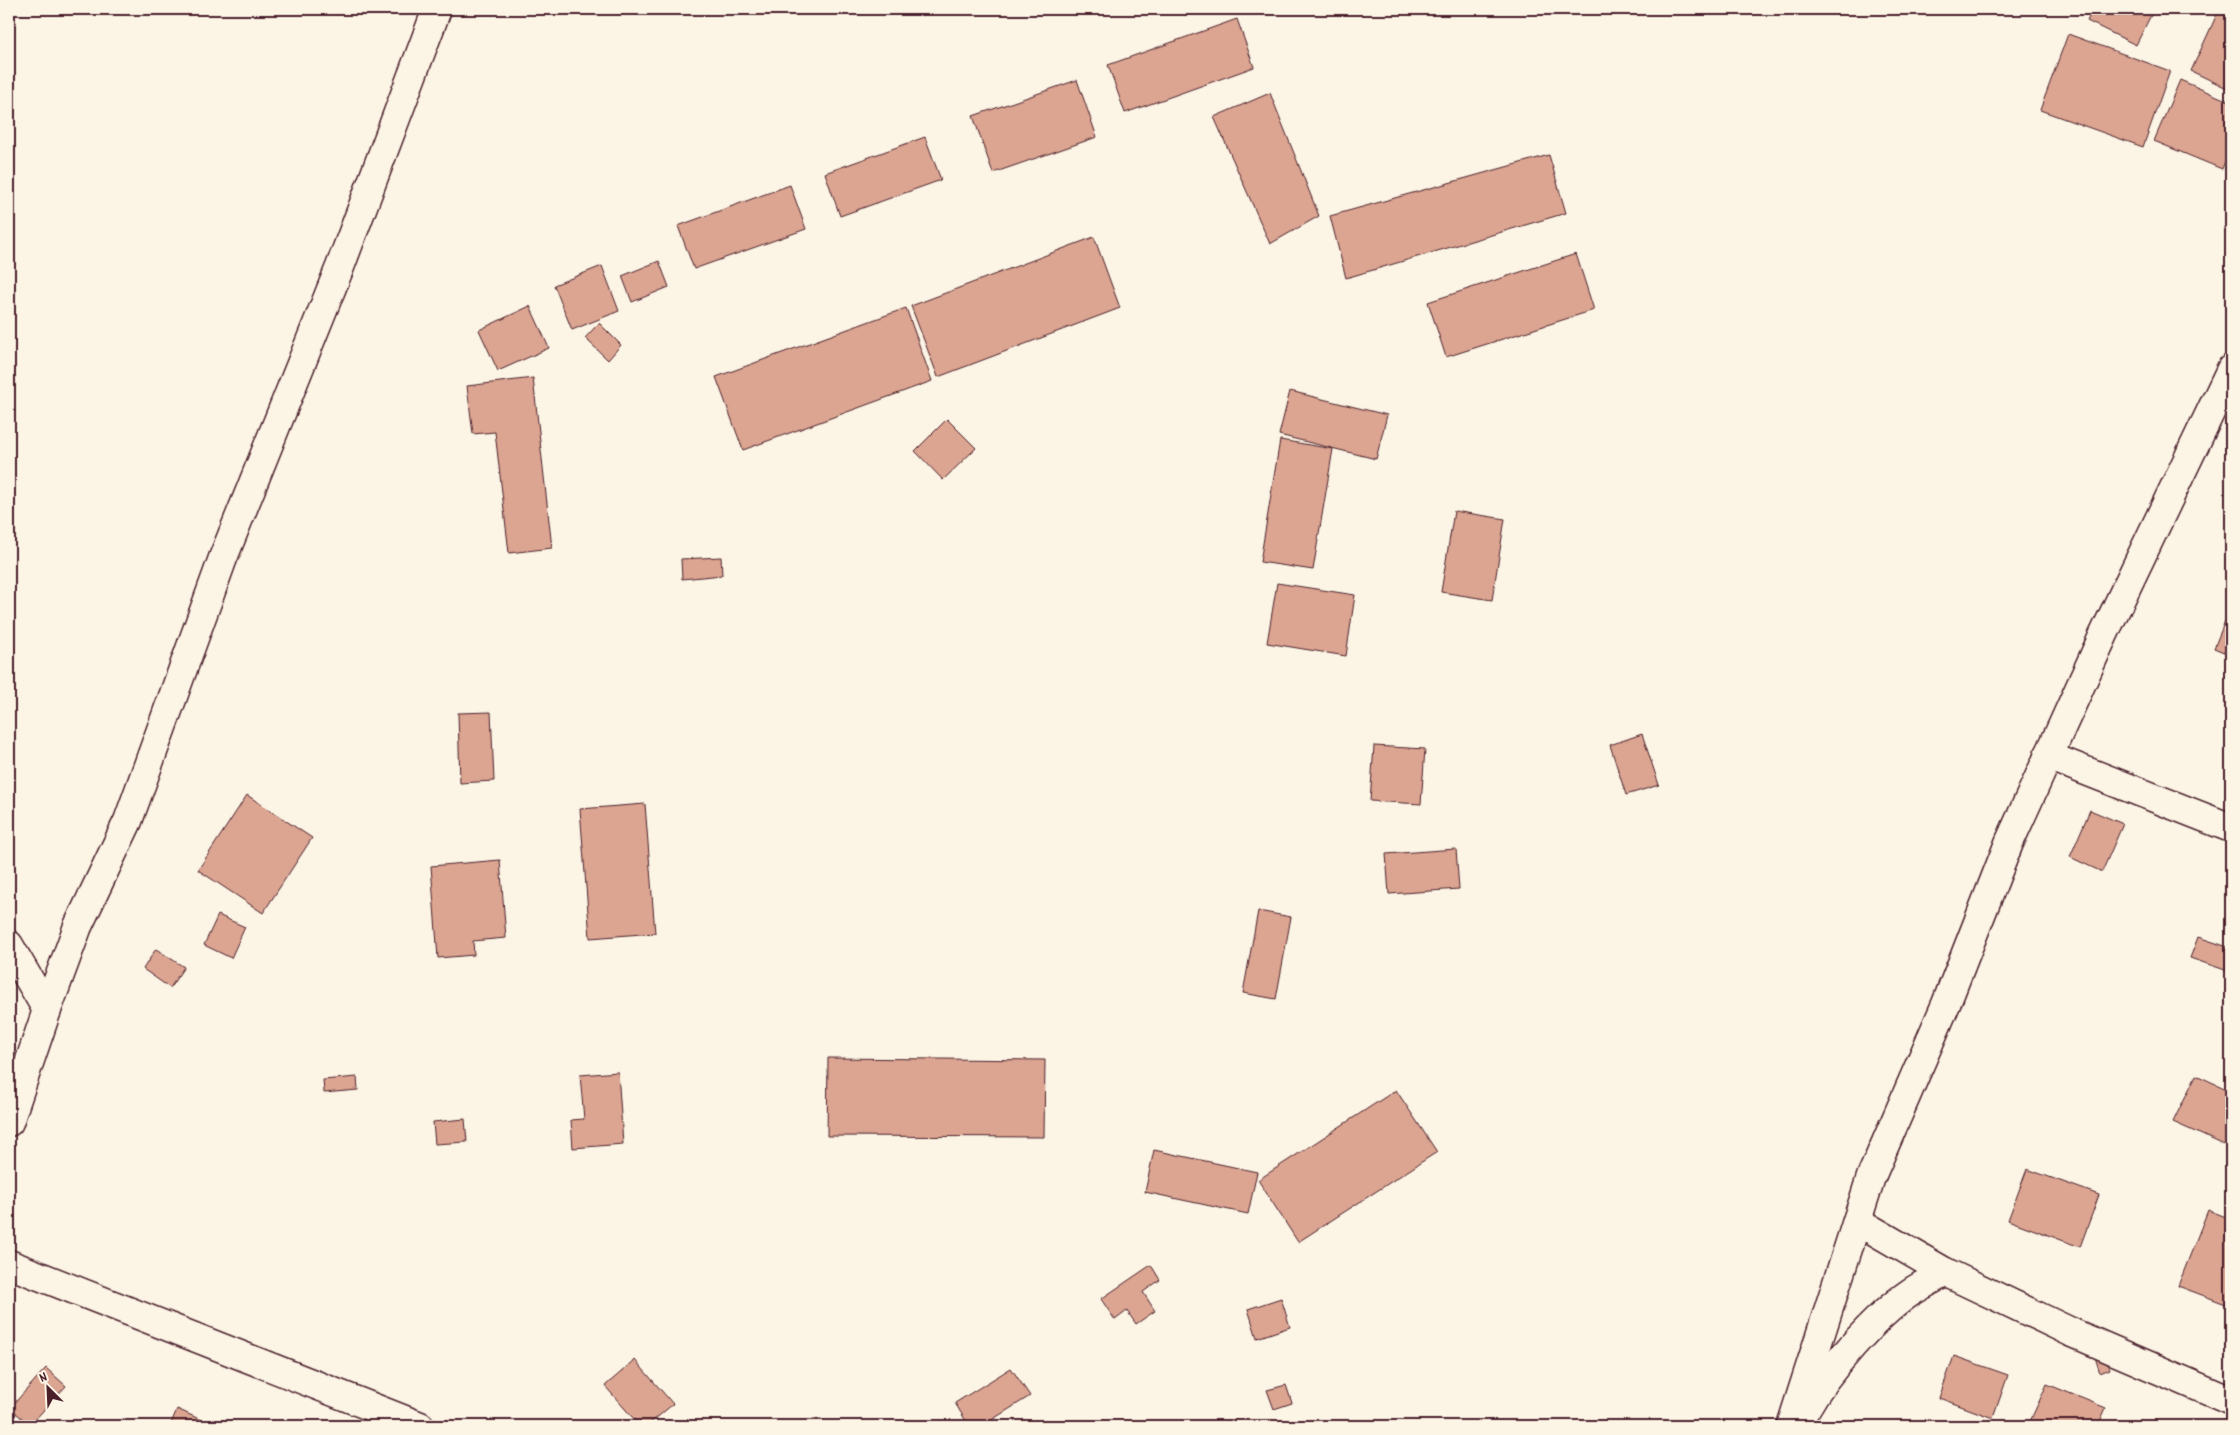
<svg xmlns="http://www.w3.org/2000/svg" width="2240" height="1435" font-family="Dekko,sans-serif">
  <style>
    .building { fill: #dba591; stroke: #4a1f2b }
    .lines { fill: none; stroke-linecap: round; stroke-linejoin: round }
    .minor-casing { stroke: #4a1f2b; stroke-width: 31 }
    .minor { stroke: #fcf5e5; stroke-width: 28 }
  </style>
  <rect width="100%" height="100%" fill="#fcf5e5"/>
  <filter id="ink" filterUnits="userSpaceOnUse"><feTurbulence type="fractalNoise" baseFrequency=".02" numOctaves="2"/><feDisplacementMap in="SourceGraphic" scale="10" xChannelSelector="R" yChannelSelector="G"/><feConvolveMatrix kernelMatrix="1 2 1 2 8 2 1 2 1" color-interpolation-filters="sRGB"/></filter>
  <g filter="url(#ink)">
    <g class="building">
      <path d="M 2093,9 L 2154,9 L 2136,45 L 2087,21 Z"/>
      <path d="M 2218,12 L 2231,18 L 2231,90 L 2191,71 Z"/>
      <path d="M 1237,19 L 1254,67 L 1125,113 L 1108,65 Z"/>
      <path d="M 2068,34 L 2170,71 L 2143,147 L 2040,110 Z"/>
      <path d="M 1077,80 L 1097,137 L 993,173 L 973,116 Z"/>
      <path d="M 2180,80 L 2231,102 L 2231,146 L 2222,169 L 2154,141 Z"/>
      <path d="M 1270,93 L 1319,216 L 1270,244 L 1214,117 Z"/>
      <path d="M 925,137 L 941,180 L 840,216 L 825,173 Z"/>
      <path d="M 1549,155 L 1566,213 L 1346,278 L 1330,216 Z"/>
      <path d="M 790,185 L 806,229 L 694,269 L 678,226 Z"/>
      <path d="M 1094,237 L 1120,308 L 938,377 L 911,306 Z"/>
      <path d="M 1576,254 L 1594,310 L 1446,357 L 1428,302 Z"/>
      <path d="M 659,261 L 669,287 L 632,302 L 622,276 Z"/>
      <path d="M 602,266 L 619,311 L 572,330 L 554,285 Z"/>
      <path d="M 530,306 L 549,348 L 498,371 L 479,330 Z"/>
      <path d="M 906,308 L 932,381 L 743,450 L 716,377 Z"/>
      <path d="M 599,323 L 621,345 L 608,360 L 585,338 Z"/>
      <path d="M 533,378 L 552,548 L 509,553 L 495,432 L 473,434 L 467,386 Z"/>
      <path d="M 1290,391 L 1387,415 L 1376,459 L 1279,435 Z"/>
      <path d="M 947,419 L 976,448 L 943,480 L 915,451 Z"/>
      <path d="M 1280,440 L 1333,449 L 1313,570 L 1260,562 Z"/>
      <path d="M 1454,511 L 1505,519 L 1492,600 L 1441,592 Z"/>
      <path d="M 721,557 L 722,575 L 682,579 L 681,559 Z"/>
      <path d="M 1277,583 L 1355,595 L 1346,656 L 1267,643 Z"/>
      <path d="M 2231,606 L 2231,655 L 2214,648 Z"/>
      <path d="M 491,712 L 494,781 L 460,783 L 458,713 Z"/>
      <path d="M 1642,734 L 1659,785 L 1626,795 L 1610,745 Z"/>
      <path d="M 1374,746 L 1425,749 L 1421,804 L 1370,801 Z"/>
      <path d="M 247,795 L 312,838 L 263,913 L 198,870 Z"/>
      <path d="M 645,804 L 655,933 L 590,938 L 580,809 Z"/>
      <path d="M 2090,810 L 2123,824 L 2102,872 L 2070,857 Z"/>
      <path d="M 1456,849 L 1459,889 L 1389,894 L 1386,854 Z"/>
      <path d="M 500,860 L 506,938 L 473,941 L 474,955 L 438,958 L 431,866 Z"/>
      <path d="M 1258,911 L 1291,917 L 1276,999 L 1243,993 Z"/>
      <path d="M 218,915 L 245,927 L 231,958 L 204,945 Z"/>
      <path d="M 2198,937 L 2231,948 L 2231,972 L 2190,958 Z"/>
      <path d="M 156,949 L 184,967 L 170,988 L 143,969 Z"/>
      <path d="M 828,1058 L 1045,1060 L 1044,1137 L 827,1136 Z"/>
      <path d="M 618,1072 L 623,1144 L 573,1148 L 571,1120 L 584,1119 L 580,1075 Z"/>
      <path d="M 2196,1075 L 2231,1091 L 2231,1148 L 2173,1122 Z"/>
      <path d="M 357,1077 L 358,1090 L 324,1093 L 323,1080 Z"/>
      <path d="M 1396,1090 L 1437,1152 L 1298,1242 L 1258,1180 Z"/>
      <path d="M 465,1119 L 467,1142 L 435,1144 L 433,1122 Z"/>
      <path d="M 1154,1150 L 1257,1172 L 1248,1214 L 1145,1192 Z"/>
      <path d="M 2027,1169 L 2099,1195 L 2080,1247 L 2008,1220 Z"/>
      <path d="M 2208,1210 L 2231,1219 L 2231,1306 L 2178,1286 Z"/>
      <path d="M 1151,1265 L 1160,1280 L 1143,1292 L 1155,1311 L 1136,1324 L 1127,1311 L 1115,1320 L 1101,1299 Z"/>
      <path d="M 1281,1298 L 1290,1327 L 1257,1338 L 1248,1309 Z"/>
      <path d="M 2104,1353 L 2110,1369 L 2100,1373 L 2095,1357 Z"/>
      <path d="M 1954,1356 L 2008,1375 L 1993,1418 L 1939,1398 Z"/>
      <path d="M 635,1360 L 673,1404 L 647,1426 L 640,1426 L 605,1386 Z"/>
      <path d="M 46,1368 L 66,1386 L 30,1425 L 10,1408 Z"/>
      <path d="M 1011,1368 L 1030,1396 L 982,1426 L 969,1426 L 955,1403 Z"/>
      <path d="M 2047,1384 L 2106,1408 L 2098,1426 L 2028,1426 Z"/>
      <path d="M 1286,1385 L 1292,1403 L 1274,1409 L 1267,1390 Z"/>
      <path d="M 177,1409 L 215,1426 L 170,1426 Z"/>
    </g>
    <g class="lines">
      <g class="minor-casing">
        <g id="minor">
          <path d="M 2048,756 L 2231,828"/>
          <path d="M 9,945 L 47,1010"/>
          <path d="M 9,1122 L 47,1010 L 78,926 L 128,821 L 223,558 L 340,267 L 437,9"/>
          <path d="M 1857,1221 L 1945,1272 L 2073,1333 L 2231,1401"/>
          <path d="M 9,1264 L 420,1426"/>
          <path d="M 1805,1410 C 1827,1371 1874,1317 1911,1292 C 1922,1285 1934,1279 1945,1272"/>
          <path d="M 1791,1426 L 1871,1177 L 1946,1004 L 2009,843 L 2104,634 L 2231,369"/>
        </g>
      </g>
      <use href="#minor" class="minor"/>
    </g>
  </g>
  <rect width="2240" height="1435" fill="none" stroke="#fcf5e5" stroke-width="30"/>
  <rect x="15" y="15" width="2210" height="1405" fill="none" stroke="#4a1f2b" stroke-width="2" filter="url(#ink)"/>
  <g transform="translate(48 1388) rotate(336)" stroke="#fcf5e5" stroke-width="4" paint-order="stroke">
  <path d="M0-4L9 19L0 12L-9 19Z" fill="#4a1f2b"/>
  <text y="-8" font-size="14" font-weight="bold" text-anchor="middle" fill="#4a1f2b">N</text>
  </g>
</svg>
